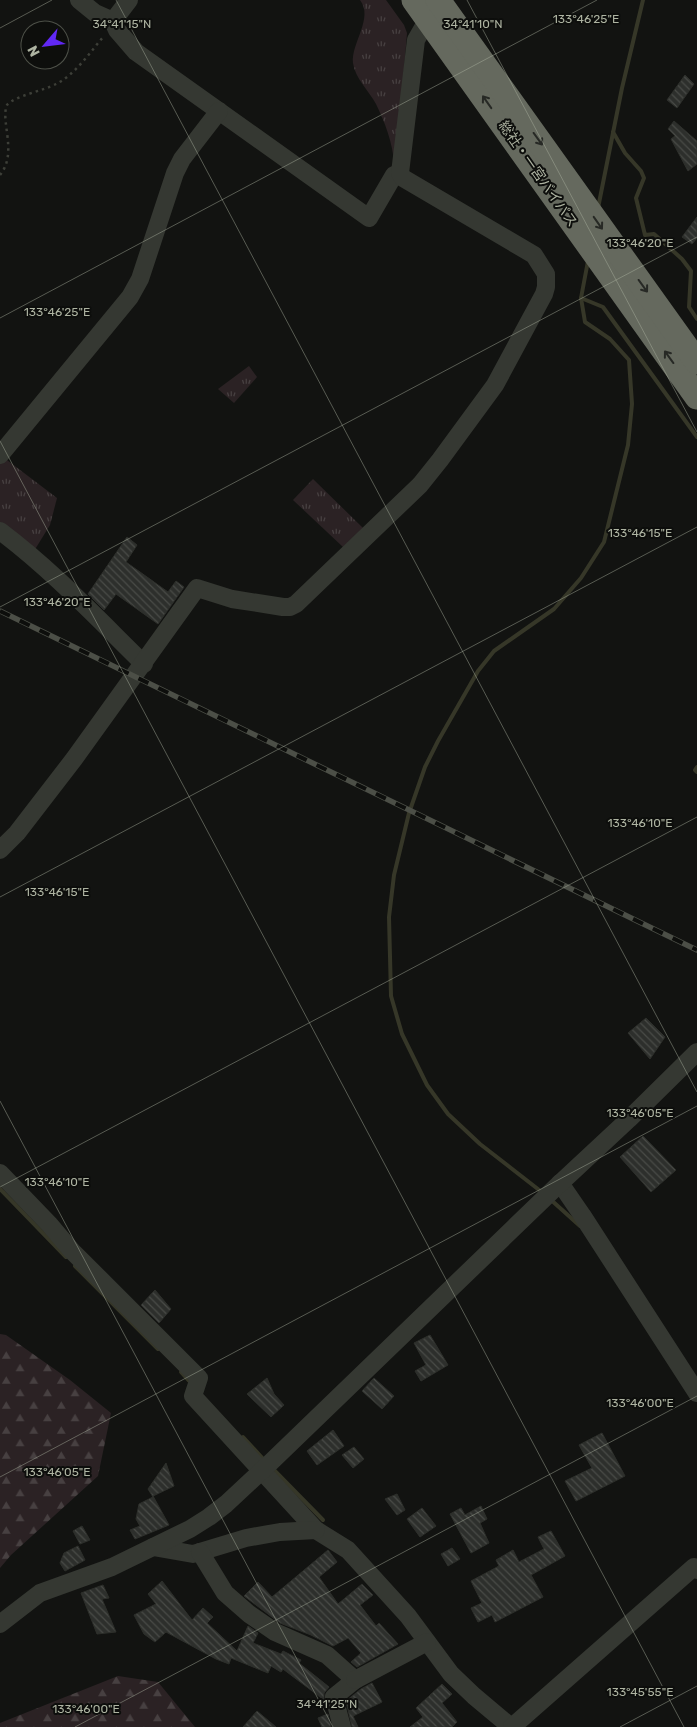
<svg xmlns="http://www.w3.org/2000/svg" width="697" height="1727" font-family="Rubik,'Noto Sans JP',sans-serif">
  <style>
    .grass { fill: url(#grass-tufts) }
    .forest { fill: url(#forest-firs) }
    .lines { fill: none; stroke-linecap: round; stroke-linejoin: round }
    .stream { stroke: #363728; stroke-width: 4 }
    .building { fill: url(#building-back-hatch); stroke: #2d2f2b }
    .path { stroke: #3d3f38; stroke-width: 2.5; stroke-dasharray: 2.5 4; stroke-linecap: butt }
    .minor { stroke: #353832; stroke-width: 18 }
    .highway { stroke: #65695e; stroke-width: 25 }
    .rail-casing { stroke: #4c4f47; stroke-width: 5.5 }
    .rail { stroke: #0d0e0c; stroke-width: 4; stroke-dasharray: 11; stroke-linecap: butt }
    .oneway { stroke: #272925 }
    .ticks { fill: none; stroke: #aeb4a2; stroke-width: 1; stroke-opacity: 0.45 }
    .labels { text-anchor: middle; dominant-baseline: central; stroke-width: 4; stroke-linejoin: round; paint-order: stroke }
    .street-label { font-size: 14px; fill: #aeb4a2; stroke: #0d0e0c }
    .ticks-label { font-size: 12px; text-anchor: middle; fill: #aeb4a2; stroke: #0d0e0c; stroke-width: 4; stroke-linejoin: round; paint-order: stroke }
  </style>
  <defs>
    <pattern id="grass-tufts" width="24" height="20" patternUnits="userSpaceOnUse" patternTransform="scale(1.25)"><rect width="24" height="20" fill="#2b2224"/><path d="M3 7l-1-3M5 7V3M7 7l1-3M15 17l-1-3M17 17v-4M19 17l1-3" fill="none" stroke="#474041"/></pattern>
    <pattern id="forest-firs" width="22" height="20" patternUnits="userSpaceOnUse" patternTransform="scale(1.25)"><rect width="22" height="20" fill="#2b2224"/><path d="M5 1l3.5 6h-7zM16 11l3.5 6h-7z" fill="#474041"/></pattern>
    <pattern id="building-back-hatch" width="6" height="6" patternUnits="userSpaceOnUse" patternTransform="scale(1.25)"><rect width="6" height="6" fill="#2d2f2c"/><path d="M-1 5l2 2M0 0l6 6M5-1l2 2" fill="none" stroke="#494b47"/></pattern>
  </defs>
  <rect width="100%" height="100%" fill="#121311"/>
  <g class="grass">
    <path d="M 360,0 L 386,0 L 404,25 L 407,33 L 404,69 L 394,163 C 393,144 385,122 376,104 C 369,91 355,78 353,63 C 351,43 374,18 360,0 Z"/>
    <path d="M 249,366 L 257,377 L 234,403 L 218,389 Z"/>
    <path d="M 3,457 L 57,498 L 50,525 L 34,551 L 0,524 L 0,461 Z"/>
    <path d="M 313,479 L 363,528 L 343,547 L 293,500 Z"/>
  </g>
  <g class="forest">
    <path d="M 0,1334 L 6,1335 L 70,1380 L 111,1413 L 98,1476 L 11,1555 L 0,1568 Z"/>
    <path d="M 118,1676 L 158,1682 L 195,1727 L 0,1727 L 0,1723 Z"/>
  </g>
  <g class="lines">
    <g class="stream">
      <path d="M 613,132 L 625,153 L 641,171 L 644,178 L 636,198 L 645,235 L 654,234 L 682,259 L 691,271 L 689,307 L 697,319"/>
      <path d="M 598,208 L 622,88 L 643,0"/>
      <path d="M 581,298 L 603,307 L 697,437"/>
      <path d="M 697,767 L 695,770 L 697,772"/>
      <path d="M 0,1189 L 66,1257"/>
      <path d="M 543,1193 L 480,1144 L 448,1114 L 427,1085 L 402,1034 L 391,996 L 389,917 L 394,875 L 409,813 L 425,767 L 438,741 L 478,671 L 494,651 L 554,609 L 581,578 L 604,542 L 628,445 L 632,404 L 629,360 L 610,339 L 585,322 L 581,298 L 588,261"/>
      <path d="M 550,1199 L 580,1226"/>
      <path d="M 75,1266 L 158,1349"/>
      <path d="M 181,1372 L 191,1383"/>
      <path d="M 243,1437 L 265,1461"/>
      <path d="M 272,1468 L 323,1520"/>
    </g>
  </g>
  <g class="building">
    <path d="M 685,75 L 694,84 L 677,108 L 667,100 Z"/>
    <path d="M 674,121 L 697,141 L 697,164 L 688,171 L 671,139 L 675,136 L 668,129 Z"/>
    <path d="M 697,217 L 697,238 L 692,244 L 682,237 Z"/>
    <path d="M 127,537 L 137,545 L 126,562 L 168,592 L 176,581 L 184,587 L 158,624 L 116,594 L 104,610 L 88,594 Z"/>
    <path d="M 646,1018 L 665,1037 L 650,1059 L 628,1033 Z"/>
    <path d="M 643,1136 L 676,1170 L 651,1192 L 620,1157 Z"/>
    <path d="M 155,1290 L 171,1309 L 159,1323 L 141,1305 Z"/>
    <path d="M 430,1335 L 448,1365 L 421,1381 L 415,1371 L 426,1365 L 414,1343 Z"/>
    <path d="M 267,1378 L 274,1394 L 284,1405 L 271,1417 L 247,1394 Z"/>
    <path d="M 374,1378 L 394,1396 L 382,1409 L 362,1391 Z"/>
    <path d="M 333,1430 L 344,1446 L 317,1465 L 307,1451 Z"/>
    <path d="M 602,1433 L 625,1476 L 576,1501 L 565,1481 L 592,1468 L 579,1445 Z"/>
    <path d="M 354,1447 L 364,1459 L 353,1468 L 342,1455 Z"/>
    <path d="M 166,1463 L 174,1486 L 153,1496 L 169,1525 L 135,1539 L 130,1530 L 140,1526 L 136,1519 L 139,1504 L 153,1497 L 148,1489 Z"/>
    <path d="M 397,1494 L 405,1510 L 397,1515 L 385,1499 Z"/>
    <path d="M 481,1506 L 487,1519 L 480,1523 L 489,1543 L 471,1553 L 450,1514 L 461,1508 L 465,1515 Z"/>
    <path d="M 422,1508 L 436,1526 L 420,1537 L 407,1519 Z"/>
    <path d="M 82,1526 L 90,1540 L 80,1544 L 73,1531 Z"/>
    <path d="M 551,1531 L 565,1556 L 531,1575 L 543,1597 L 495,1622 L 492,1615 L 478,1622 L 471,1608 L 482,1603 L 471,1581 L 499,1566 L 496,1560 L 513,1550 L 519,1562 L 544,1549 L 538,1537 Z"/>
    <path d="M 78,1546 L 85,1560 L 65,1571 L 60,1563 L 64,1553 Z"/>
    <path d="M 452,1548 L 460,1559 L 448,1566 L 441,1554 Z"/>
    <path d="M 328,1550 L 337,1562 L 319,1577 L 338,1604 L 362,1584 L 373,1595 L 360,1605 L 376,1626 L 379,1623 L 398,1644 L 357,1667 L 351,1662 L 361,1653 L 348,1638 L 333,1646 L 311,1635 L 280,1623 L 244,1596 L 258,1582 L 272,1597 Z"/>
    <path d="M 162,1581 L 192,1620 L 203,1608 L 213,1617 L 207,1623 L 237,1651 L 248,1626 L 258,1633 L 253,1643 L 281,1654 L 283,1651 L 301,1660 L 299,1663 L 329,1687 L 324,1693 L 324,1700 L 283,1669 L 281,1672 L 271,1666 L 268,1673 L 231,1658 L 229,1664 L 216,1659 L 166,1632 L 155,1642 L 144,1634 L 134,1615 L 156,1604 L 148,1594 Z"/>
    <path d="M 103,1585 L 109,1598 L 102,1599 L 116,1632 L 97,1634 L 81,1593 Z"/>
    <path d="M 372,1683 L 382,1702 L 353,1716 L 358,1727 L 352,1727 L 346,1701 L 361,1689 Z"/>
    <path d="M 442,1684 L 452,1694 L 442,1703 L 457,1722 L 452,1727 L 410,1727 L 423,1717 L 416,1708 Z"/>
    <path d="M 257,1711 L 276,1727 L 243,1727 Z"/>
    <path d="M 328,1714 L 331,1727 L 322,1727 L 318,1718 Z"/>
  </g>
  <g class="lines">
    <path class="path" d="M 0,175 C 18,153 0,121 7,105 C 14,96 43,91 56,84 C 76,74 90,52 104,36"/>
    <g class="minor">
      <path d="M 79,0 L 95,13 L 113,21 L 117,30 L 136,52 L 369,218 L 394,175 L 400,173"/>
      <path d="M 113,21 L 129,0"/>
      <path d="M 0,455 L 130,297 L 140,279 L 175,173 L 182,159 L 219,111"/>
      <path d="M 0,531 C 52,570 97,618 144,664"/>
      <path d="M 0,850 L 17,833 L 74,759 L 197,588 L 232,599 L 283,607 L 290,607 L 296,604 L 420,485 L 440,460 L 495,385 L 544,294 L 546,287 L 546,274 L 534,255 L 403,178 L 400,173 L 416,40 L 428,19"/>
      <path d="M 0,1173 L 50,1225 L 72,1251 L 199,1378 L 193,1396 L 316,1530 L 348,1550 L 408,1616 L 451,1674 L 474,1696 L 511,1727"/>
      <path d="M 560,1183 L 582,1215 L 697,1393"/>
      <path d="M 153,1547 L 193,1554 L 246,1538 L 280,1532 L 316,1530"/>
      <path d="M 200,1552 L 225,1593 L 249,1614 L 275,1632 L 327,1655 L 355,1680 L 334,1697 L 342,1727"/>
      <path d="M 0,1624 L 40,1593 L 112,1567 L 190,1529 L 209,1517 L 226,1504 L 271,1462 L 555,1188 L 629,1119 L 697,1052"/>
      <path d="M 355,1680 L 427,1642"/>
      <path d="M 512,1727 L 694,1567 L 697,1570"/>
    </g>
    <g class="highway">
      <path d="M 414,0 L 697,397"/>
      <path d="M 438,0 L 697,362"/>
    </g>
    <g class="rail-casing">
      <path id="rail" d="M 0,611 L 697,950"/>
    </g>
    <use href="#rail" class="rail"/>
  </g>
  <defs><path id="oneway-shaft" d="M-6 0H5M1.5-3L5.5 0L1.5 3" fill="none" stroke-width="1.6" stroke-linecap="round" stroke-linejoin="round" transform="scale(1.25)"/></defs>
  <g class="oneway">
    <use href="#oneway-shaft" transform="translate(487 102) rotate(-125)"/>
    <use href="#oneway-shaft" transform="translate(538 139) rotate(54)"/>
    <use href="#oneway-shaft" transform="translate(598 223) rotate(55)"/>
    <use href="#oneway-shaft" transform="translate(643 286) rotate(54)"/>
    <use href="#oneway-shaft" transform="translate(669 357) rotate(-126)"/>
  </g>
  <path class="ticks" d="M 116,0 L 697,1092M 467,0 L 697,432M 0,28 L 52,0M 0,318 L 597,0M 0,441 L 684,1727M 0,607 L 697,237M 0,897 L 697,527M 0,1101 L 333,1727M 0,1187 L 697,817M 0,1477 L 697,1106M 75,1727 L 697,1396M 620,1727 L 697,1686"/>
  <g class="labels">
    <g class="street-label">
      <text transform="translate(538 174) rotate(55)">総社・一宮バイパス</text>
    </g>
  </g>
  <g class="ticks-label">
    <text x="586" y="23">133°46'25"E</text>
    <text x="122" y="28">34°41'15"N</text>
    <text x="473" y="28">34°41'10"N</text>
    <text x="640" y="247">133°46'20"E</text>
    <text x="57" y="316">133°46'25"E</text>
    <text x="640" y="537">133°46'15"E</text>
    <text x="57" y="606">133°46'20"E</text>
    <text x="640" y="827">133°46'10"E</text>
    <text x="57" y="896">133°46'15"E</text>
    <text x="640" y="1117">133°46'05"E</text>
    <text x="57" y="1186">133°46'10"E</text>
    <text x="640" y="1407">133°46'00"E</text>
    <text x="57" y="1476">133°46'05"E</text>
    <text x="640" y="1696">133°45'55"E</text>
    <text x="327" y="1708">34°41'25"N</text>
    <text x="86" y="1713">133°46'00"E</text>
  </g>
  <g transform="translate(45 45) rotate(242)"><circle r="24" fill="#0d0e0c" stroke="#4d5048"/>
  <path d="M0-4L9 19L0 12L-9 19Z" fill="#6128f5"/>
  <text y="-8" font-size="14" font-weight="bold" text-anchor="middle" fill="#aeb4a2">N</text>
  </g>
</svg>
